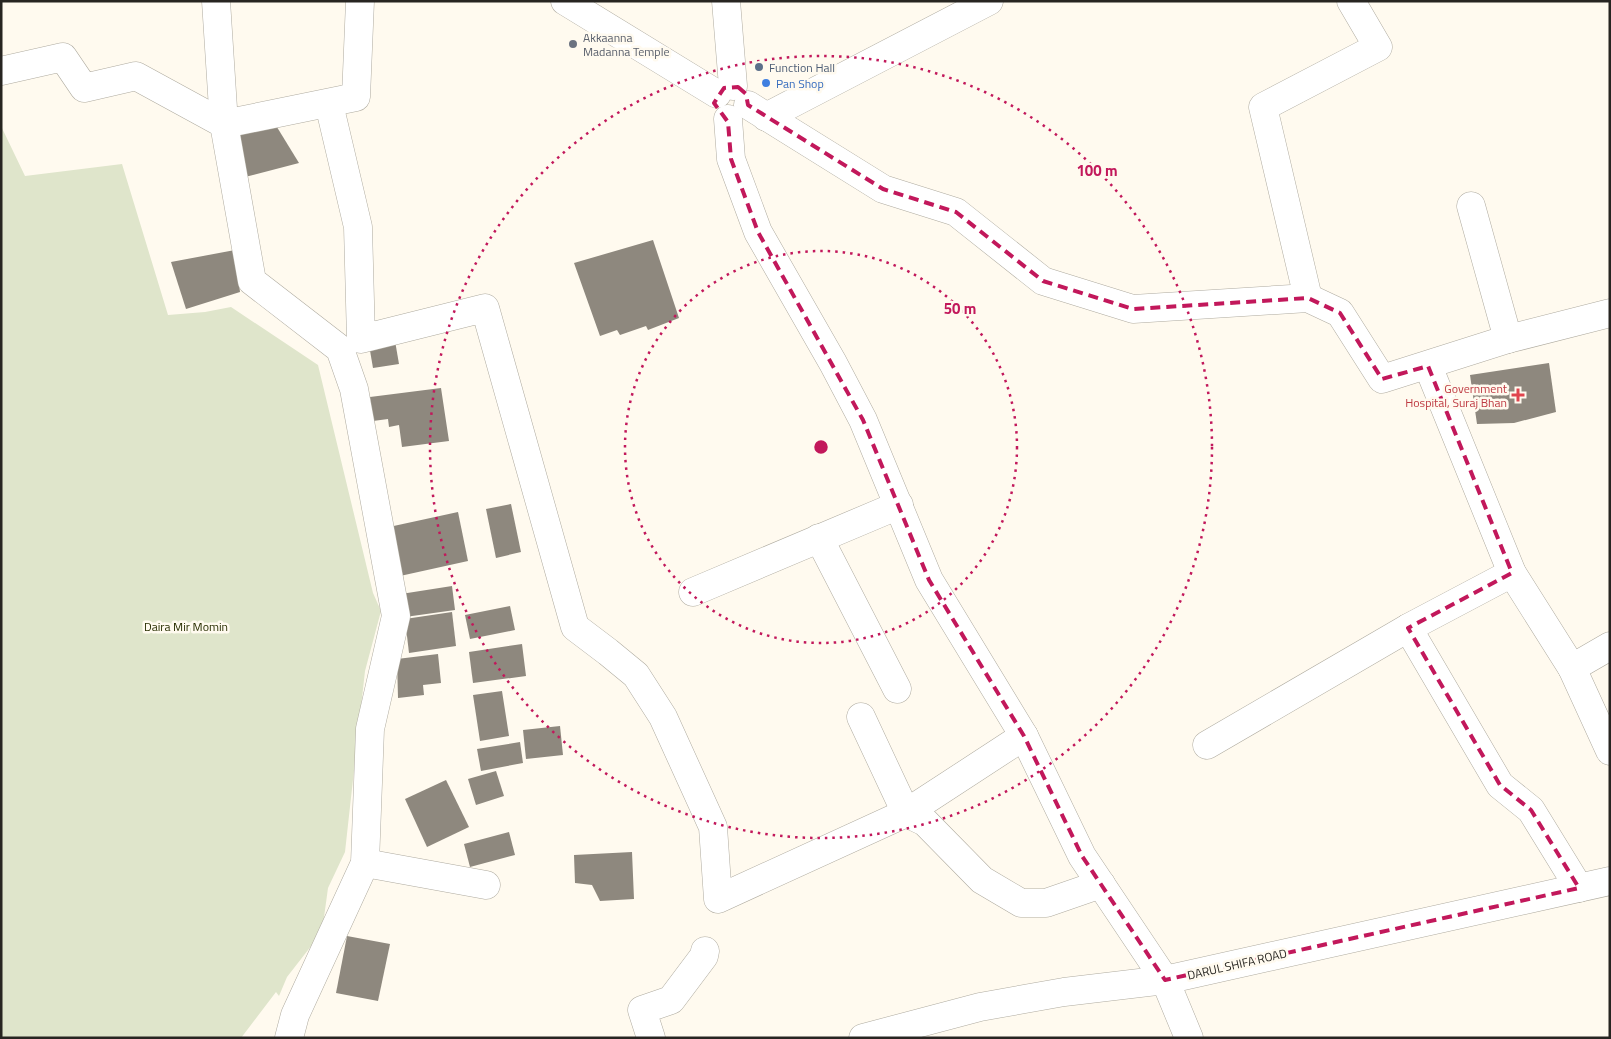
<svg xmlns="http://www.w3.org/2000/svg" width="1611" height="1039" font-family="'Titillium Web',sans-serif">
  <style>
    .green { fill: #dfe5cb }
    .building { fill: #8e887e }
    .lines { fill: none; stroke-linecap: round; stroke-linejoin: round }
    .minor-casing { stroke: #afaba0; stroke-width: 29 }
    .highway-casing { stroke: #afaba0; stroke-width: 29 }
    .minor { stroke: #fff; stroke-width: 28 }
    .highway { stroke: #fff; stroke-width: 28 }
    .marked { fill: none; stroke: #c2185b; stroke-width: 4; stroke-dasharray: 10 6; stroke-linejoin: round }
    .ring { fill: none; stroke: #c2185b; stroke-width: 2.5; stroke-dasharray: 2.5 5 }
    .worship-dot { fill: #6b7280; stroke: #fffaef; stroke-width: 2 }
    .service-dot { fill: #5c6f8a; stroke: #fffaef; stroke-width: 2 }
    .shop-dot { fill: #3f7fe0; stroke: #fffaef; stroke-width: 2 }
    .health-dot { fill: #e0444e; stroke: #fffaef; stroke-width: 2 }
    .labels { text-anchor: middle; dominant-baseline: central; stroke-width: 5; stroke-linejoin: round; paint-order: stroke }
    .worship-label { font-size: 12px; fill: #5b616d; stroke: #fffaef; text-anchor: start }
    .service-label { font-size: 12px; fill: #4e5e75; stroke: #fffaef; text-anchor: start }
    .shop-label { font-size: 12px; fill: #366cbe; stroke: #fffaef; text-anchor: start }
    .health-label { font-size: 12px; fill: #be3a42; stroke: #fffaef; text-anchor: end }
    .park-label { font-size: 12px; fill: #282e00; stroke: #fffaef }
    .street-label { font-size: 12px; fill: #272521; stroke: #fffaef }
    .centre { fill: #c2185b; stroke: #fffaef; stroke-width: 2.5 }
    .ring-label { font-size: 15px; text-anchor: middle; font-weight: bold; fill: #c2185b; stroke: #fffaef; stroke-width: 5; stroke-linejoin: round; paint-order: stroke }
  </style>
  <rect width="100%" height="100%" fill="#fffaef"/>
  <path class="green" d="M 1,126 L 25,176 L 122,164 L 168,315 L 205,312 L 231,307 L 318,365 L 373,593 L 381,611 L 365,671 L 345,852 L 328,888 L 322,932 L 287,977 L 279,996 L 276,992 L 241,1038 L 1,1038 Z"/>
  <g class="building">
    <path d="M 272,119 L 299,163 L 245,177 L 233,126 Z"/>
    <path d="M 653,240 L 679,318 L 648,330 L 646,326 L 620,335 L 617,330 L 600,336 L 574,263 Z"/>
    <path d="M 235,250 L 240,292 L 186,309 L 171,262 Z"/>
    <path d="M 394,335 L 399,364 L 373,368 L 368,339 Z"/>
    <path d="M 1549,363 L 1556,412 L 1514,423 L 1477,424 L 1470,375 Z"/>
    <path d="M 441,388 L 449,441 L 402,447 L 399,425 L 389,427 L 388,419 L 373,421 L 370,397 Z"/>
    <path d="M 511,504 L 521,552 L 496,558 L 486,509 Z"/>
    <path d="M 458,512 L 468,561 L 400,576 L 389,527 Z"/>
    <path d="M 452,586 L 455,610 L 405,617 L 401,594 Z"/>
    <path d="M 510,606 L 515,630 L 470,639 L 465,615 Z"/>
    <path d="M 452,612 L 456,646 L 409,653 L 405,619 Z"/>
    <path d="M 522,644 L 526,676 L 473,683 L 469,652 Z"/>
    <path d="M 438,654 L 441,683 L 423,685 L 424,695 L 398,698 L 397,659 Z"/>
    <path d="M 502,691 L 509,736 L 480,741 L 473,695 Z"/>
    <path d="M 560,726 L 563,755 L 526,759 L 523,730 Z"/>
    <path d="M 520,742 L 523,763 L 481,771 L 477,749 Z"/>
    <path d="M 496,771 L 504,796 L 476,805 L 468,779 Z"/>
    <path d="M 446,780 L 469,827 L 427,847 L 405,799 Z"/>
    <path d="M 509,832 L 515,855 L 470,867 L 464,844 Z"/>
    <path d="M 632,852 L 634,899 L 600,901 L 592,885 L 575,883 L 574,855 Z"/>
    <path d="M 347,936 L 390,944 L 378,1001 L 336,993 Z"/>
  </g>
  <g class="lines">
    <g class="minor-casing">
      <g id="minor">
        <path d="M 216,1 L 224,124 L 252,281 L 340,349 L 354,389 L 396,616 L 370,729 L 365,863 L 295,1015 L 289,1038"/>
        <path d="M 565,1 L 717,94"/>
        <path d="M 726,1 L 733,86"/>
        <path d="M 1,71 L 63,57 L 84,88 L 136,76 L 224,124 L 356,97 L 360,1"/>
        <path d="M 329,104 L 358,227 L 361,339 L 485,308 L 575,627 L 608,652 L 636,675 L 663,717 L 713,827 L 718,899 L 906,813 L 1024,736"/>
        <path d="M 748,105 L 883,189 L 956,212 L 1043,281 L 1133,309 L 1308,298 L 1340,313 L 1382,379 L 1508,339 L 1610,313"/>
        <path d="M 766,117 L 989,1"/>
        <path d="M 728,119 L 731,159 L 758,232 L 833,363 L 863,420 L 929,580 L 1024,736 L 1082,856 L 1165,980 L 1189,1038"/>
        <path d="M 1471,206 L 1508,339"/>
        <path d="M 1308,298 L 1263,107 L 1378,47 L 1351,1"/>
        <path d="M 1428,366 L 1512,573 L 1572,668 L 1610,751"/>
        <path d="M 819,538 L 897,689"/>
        <path d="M 693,592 L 899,505"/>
        <path d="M 1408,628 L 1500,785 L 1531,810 L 1579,888"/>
        <path d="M 1572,668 L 1610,646"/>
        <path d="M 861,717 L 906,813 L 925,822 L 982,880 L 1021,903 L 1046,903 L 1101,884"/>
        <path d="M 1207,745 L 1408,628 L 1512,573"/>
        <path d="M 365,863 L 486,885"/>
        <path d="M 651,1038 L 642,1010 L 671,1000 L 704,956 L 705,951"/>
      </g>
    </g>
    <g class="highway-casing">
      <path id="highway" d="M 863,1038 L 980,1007 L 1064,992 L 1165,980 L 1610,881"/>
    </g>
    <use href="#minor" class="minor"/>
    <use href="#highway" class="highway"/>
  </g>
  <path class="marked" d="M 738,87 L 746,94 L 748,105 L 883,189 L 956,212 L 1043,281 L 1133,309 L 1308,298 L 1340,313 L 1382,379 L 1428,366 L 1512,573 L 1408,628 L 1500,785 L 1531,810 L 1579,888 L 1165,980 L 1082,856 L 1024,736 L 929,580 L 863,420 L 758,232 L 731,159 L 728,122 L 714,103 L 724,88 Z"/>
  <g class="ring">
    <circle cx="821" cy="447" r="196"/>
    <circle cx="821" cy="447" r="391"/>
  </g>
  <circle class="worship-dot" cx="573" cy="44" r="5"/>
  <circle class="service-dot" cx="759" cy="67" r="5"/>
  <circle class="shop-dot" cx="766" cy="83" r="5"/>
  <path class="health-dot" d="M1515.5 387.5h5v5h5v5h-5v5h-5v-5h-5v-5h5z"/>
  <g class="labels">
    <g class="worship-label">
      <text x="583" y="37">Akkaanna<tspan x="583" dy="14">Madanna Temple</tspan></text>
    </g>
    <g class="service-label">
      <text x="769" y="67">Function Hall</text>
    </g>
    <g class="shop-label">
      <text x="776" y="83">Pan Shop</text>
    </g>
    <g class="health-label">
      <text x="1507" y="388">Government<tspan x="1507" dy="14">Hospital, Suraj Bhan</tspan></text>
    </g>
    <g class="park-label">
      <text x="186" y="626">Daira Mir Momin</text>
    </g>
    <g class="street-label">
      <text transform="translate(1237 964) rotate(-13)">DARUL SHIFA ROAD</text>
    </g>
  </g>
  <circle cx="821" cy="447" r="8" class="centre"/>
  <g class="ring-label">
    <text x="1097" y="176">100 m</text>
    <text x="960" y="314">50 m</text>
  </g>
  <rect width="1611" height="1039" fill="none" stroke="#272521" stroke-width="5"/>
</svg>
